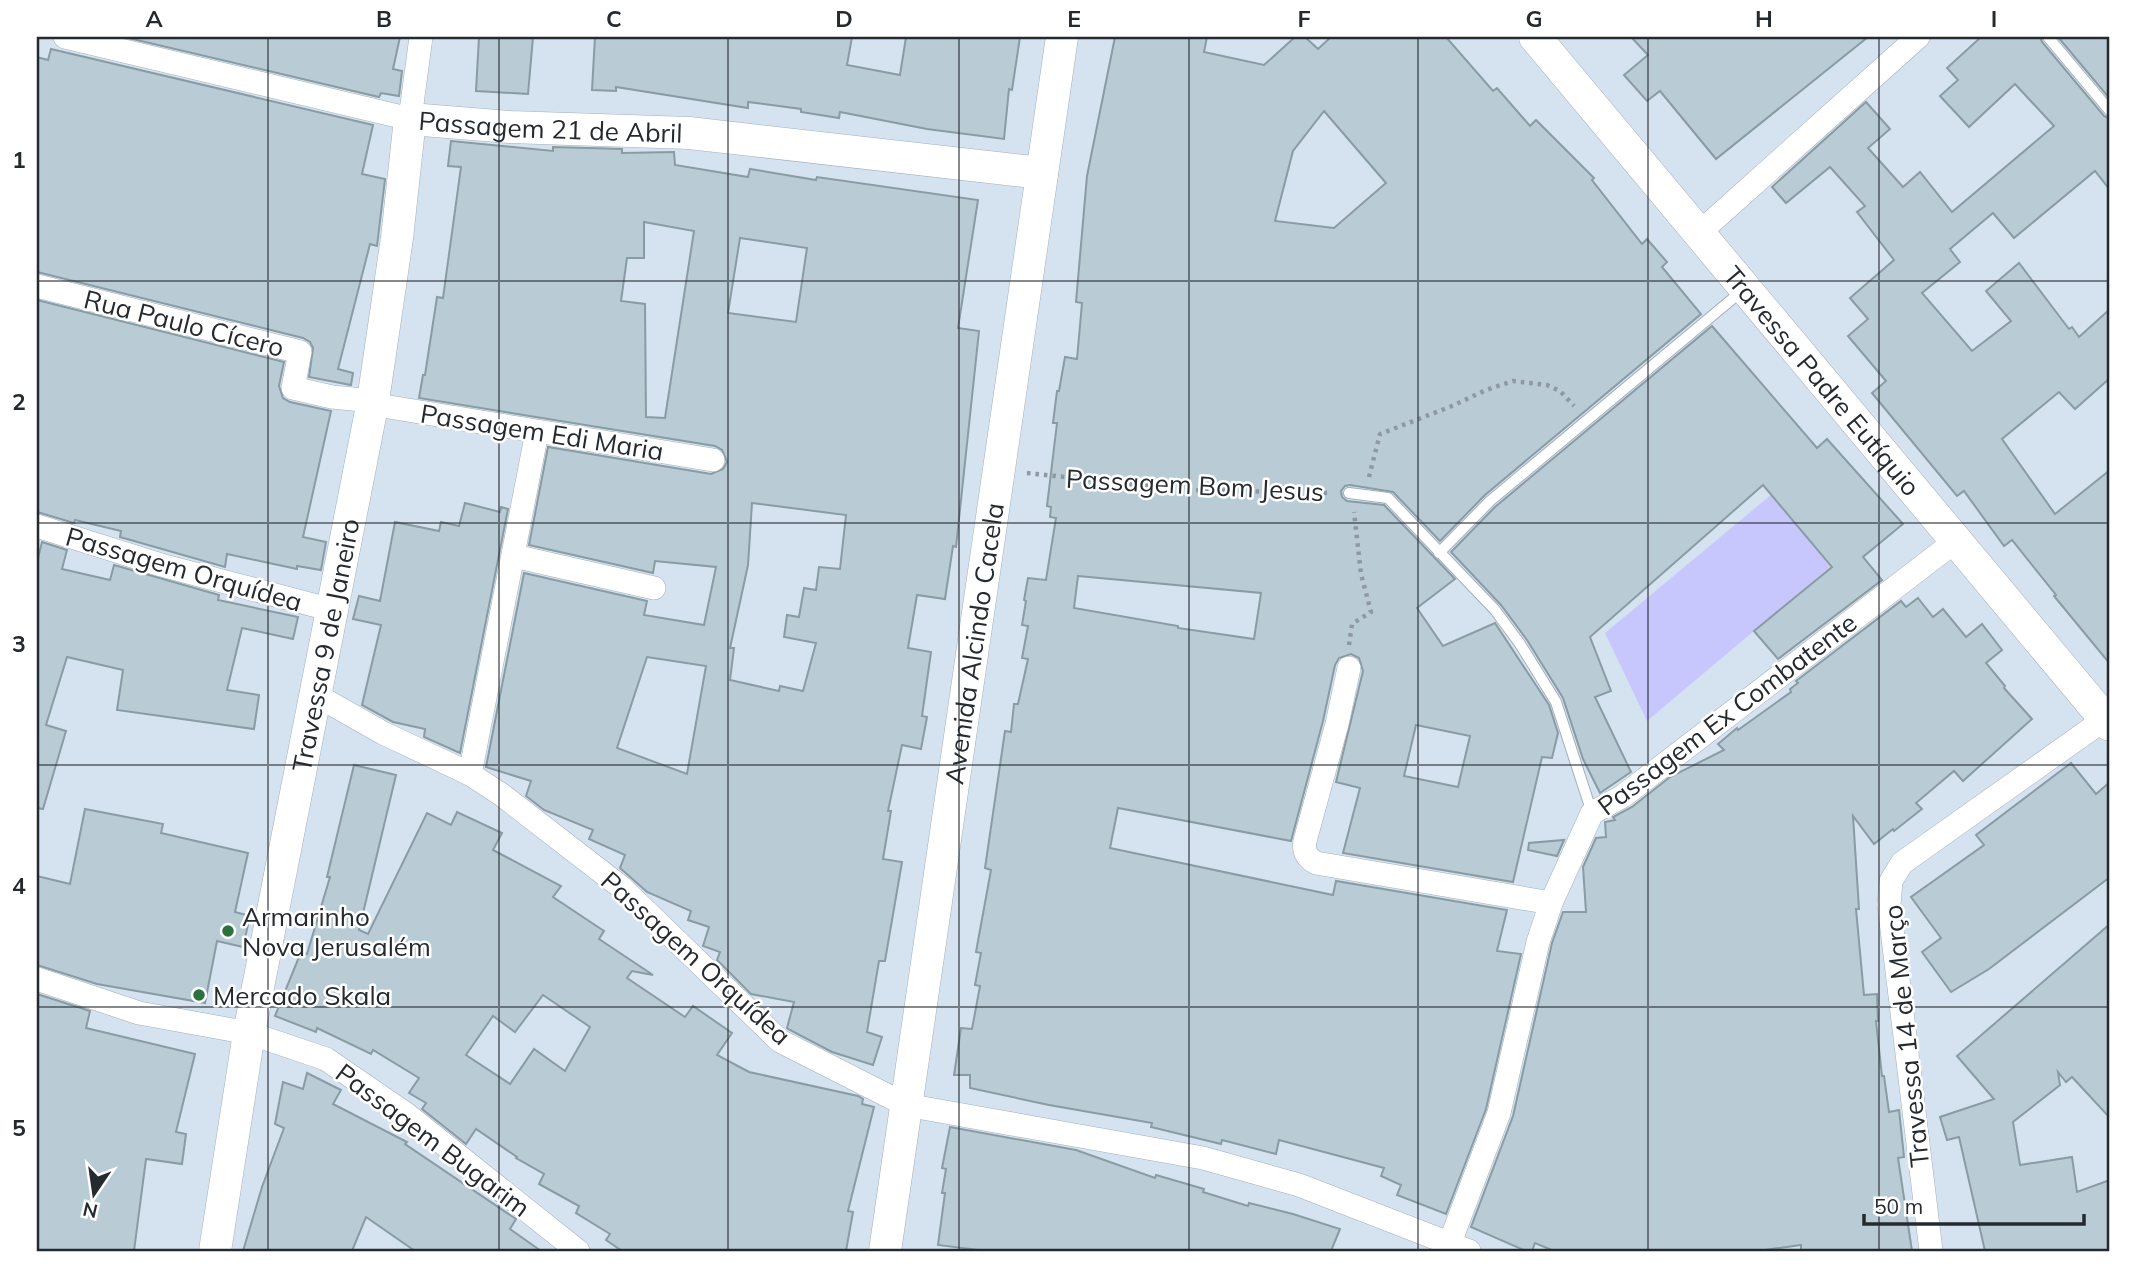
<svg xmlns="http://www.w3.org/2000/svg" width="2147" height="1288" font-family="Mulish,sans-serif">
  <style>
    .green { fill: #c7c7fe }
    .building { fill: #b9ccd5; stroke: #899ba3; stroke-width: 2; fill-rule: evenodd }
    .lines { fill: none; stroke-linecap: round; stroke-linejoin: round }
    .lane-casing { stroke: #a2afbc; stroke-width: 12 }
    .street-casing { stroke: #a2afbc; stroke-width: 24 }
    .secondary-casing { stroke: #a2afbc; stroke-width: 33 }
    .path { stroke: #8e98a2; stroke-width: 4.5; stroke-dasharray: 3.5 5; stroke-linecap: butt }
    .lane { stroke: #fff; stroke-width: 10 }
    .street { stroke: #fff; stroke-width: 23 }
    .secondary { stroke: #fff; stroke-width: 32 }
    .grid { fill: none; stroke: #252a2f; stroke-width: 2; stroke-opacity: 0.55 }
    .poi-dot { fill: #2b723e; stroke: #fff; stroke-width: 2.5 }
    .labels { text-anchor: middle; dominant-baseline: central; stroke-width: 5; stroke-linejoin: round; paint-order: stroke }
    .street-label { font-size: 26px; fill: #252a2f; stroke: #fff }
    .poi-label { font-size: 26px; fill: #252a2f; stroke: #fff; text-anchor: start }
    .neatline { fill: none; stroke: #252a2f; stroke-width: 2.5 }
    .grid-label { font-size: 23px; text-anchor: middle; font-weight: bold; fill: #252a2f }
  </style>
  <rect width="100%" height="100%" fill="#d5e3f0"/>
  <path class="green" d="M 1772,494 L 1830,567 L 1647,721 L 1605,633 Z"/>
  <g class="building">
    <path d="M 124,37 L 400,37 L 393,69 L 402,71 L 399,96 L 381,93 L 379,97 Z"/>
    <path d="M 479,37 L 533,37 L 528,94 L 476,91 Z"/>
    <path d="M 595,37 L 852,37 L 847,65 L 900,75 L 906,37 L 1020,37 L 1012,90 L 1009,89 L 1004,139 L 927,129 L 840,112 L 839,118 L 801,112 L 801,109 L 748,102 L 748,108 L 616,87 L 616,91 L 592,90 Z"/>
    <path d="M 1115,37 L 1207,37 L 1204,52 L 1264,65 L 1295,37 L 1305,37 L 1318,49 L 1331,37 L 1446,37 L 1493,91 L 1497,88 L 1530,126 L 1536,120 L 1594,178 L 1592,180 L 1642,244 L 1647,239 L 1667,262 L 1662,267 L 1701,314 L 1485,495 L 1440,541 L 1393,492 L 1350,485 L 1345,486 L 1341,491 L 1342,497 L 1347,501 L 1384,505 L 1455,579 L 1417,608 L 1443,646 L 1495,623 L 1549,705 L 1558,733 L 1552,758 L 1542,757 L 1513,882 L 1343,853 L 1360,788 L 1336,782 L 1363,671 L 1359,658 L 1351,654 L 1339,658 L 1335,665 L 1323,721 L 1291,841 L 1118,808 L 1110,848 L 1333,895 L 1336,881 L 1507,910 L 1497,951 L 1521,954 L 1486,1109 L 1446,1214 L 1397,1195 L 1401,1185 L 1381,1176 L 1384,1168 L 1279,1140 L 1276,1154 L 1222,1140 L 1221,1144 L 1151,1127 L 1152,1123 L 1049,1105 L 970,1088 L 970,1075 L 954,1075 L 961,1028 L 972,1029 L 980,986 L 975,985 L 981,953 L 976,952 L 991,870 L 985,868 L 1005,731 L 1011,732 L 1014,704 L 1018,704 L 1028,659 L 1022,658 L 1028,626 L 1022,625 L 1026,601 L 1024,600 L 1028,578 L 1046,580 L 1056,518 L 1050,517 L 1051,507 L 1047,506 L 1057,423 L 1053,423 L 1057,391 L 1059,391 L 1065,357 L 1077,359 L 1082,303 L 1076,302 L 1087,176 ZM 1324,111 L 1386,183 L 1334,228 L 1275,221 L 1293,151 ZM 1078,576 L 1261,593 L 1254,639 L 1178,628 L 1178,626 L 1074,608 ZM 1416,725 L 1470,736 L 1458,787 L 1404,776 Z"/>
    <path d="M 1631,37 L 1868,37 L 1716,159 L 1660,91 L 1647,101 L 1624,75 L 1648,55 Z"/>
    <path d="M 1981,37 L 2040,37 L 2042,42 L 2104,116 L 2110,119 L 2110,190 L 2095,171 L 2014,238 L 1993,213 L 1950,249 L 1960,262 L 1922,293 L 1972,351 L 2011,321 L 1986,291 L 2019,263 L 2069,329 L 2072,327 L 2079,337 L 2110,309 L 2110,378 L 2075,409 L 2059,392 L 2002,439 L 2055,514 L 2110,470 L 2110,664 L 2054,596 L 2056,595 L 2012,540 L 2004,546 L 1964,491 L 1957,496 L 1872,393 L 1886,381 L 1848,336 L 1868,319 L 1850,298 L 1894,260 L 1857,212 L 1865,206 L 1830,167 L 1786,203 L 1772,187 L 1866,102 L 1890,129 L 1868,148 L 1903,187 L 1920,172 L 1952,212 L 2054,126 L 2015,84 L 1969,127 L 1940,96 L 1958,80 L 1947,68 Z"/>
    <path d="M 2058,37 L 2110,37 L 2110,99 Z"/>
    <path d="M 51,49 L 373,125 L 362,174 L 385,179 L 377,246 L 370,244 L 338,369 L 353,373 L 351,385 L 309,377 L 313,348 L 310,342 L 303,338 L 37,272 L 37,57 L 48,60 Z"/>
    <path d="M 451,141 L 553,151 L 553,147 L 622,149 L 622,153 L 674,152 L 675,165 L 748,177 L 750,169 L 816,180 L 817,177 L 978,200 L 958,328 L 979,331 L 956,547 L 953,546 L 945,599 L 917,595 L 908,648 L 931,652 L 922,716 L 927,717 L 921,749 L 902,745 L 888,811 L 891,811 L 883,859 L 902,862 L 885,961 L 879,961 L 867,1032 L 882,1037 L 873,1065 L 832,1052 L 788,1029 L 787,1028 L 794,1002 L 751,994 L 717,960 L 720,952 L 703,946 L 709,927 L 688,920 L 691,911 L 647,892 L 620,868 L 625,855 L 589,839 L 593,830 L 544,810 L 526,796 L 531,781 L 486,767 L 524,573 L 647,601 L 644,615 L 704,625 L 716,567 L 655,561 L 653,573 L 529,545 L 548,447 L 711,474 L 723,469 L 727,462 L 722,450 L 715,446 L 419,398 L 423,375 L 425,375 L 437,297 L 443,298 L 461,167 L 448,166 ZM 644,222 L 694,231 L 665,418 L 646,417 L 645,304 L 621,301 L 627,258 L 644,258 ZM 740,238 L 807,248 L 796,322 L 728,313 ZM 752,503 L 846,515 L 840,569 L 819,567 L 816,590 L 804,588 L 799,617 L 787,615 L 784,637 L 816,643 L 803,691 L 780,686 L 779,691 L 730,680 L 734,648 L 730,648 L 748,565 ZM 647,657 L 706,666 L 687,774 L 617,748 Z"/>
    <path d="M 37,300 L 284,362 L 279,386 L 283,398 L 290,402 L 331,411 L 303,537 L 326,542 L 321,570 L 297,566 L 297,569 L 227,554 L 225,567 L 120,537 L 121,531 L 75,520 L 74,523 L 37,512 Z"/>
    <path d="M 1712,326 L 1817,448 L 1827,439 L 1903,524 L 1863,557 L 1882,580 L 1778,659 L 1754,631 L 1832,567 L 1763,485 L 1590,637 L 1611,691 L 1595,697 L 1631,772 L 1600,793 L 1583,759 L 1563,698 L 1527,640 L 1501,605 L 1451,552 L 1495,507 Z"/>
    <path d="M 465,503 L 500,512 L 501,507 L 508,509 L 460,753 L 424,737 L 425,729 L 393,722 L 362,705 L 381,625 L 353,619 L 359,596 L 380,601 L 395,522 L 439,531 L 441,522 L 459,526 Z"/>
    <path d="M 42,542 L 67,550 L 62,569 L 110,580 L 114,565 L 219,595 L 218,600 L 298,617 L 293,639 L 242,628 L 227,690 L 259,695 L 254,729 L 117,710 L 123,670 L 67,657 L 46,725 L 66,731 L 43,809 L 37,808 L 37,562 Z"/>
    <path d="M 1918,598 L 1933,617 L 1943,609 L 1966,637 L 1982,624 L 2002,650 L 1986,663 L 2005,686 L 2004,688 L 2032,719 L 1963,781 L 1954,771 L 1916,803 L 1922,809 L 1894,831 L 1893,829 L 1874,844 L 1853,816 L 1859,909 L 1856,909 L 1864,995 L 1877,994 L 1878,1021 L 1876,1021 L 1882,1076 L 1884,1076 L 1889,1112 L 1899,1110 L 1904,1157 L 1898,1158 L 1912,1251 L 1801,1251 L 1801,1245 L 1757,1251 L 1554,1251 L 1535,1243 L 1532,1251 L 1526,1251 L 1471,1227 L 1513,1116 L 1552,943 L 1563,912 L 1586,912 L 1583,867 L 1596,838 L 1606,837 L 1605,822 L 1615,820 L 1613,817 L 1632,807 L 1670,777 L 1724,750 L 1718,744 L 1737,728 L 1738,730 L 1791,692 L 1790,689 L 1798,683 L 1796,681 L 1901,601 L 1906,607 Z"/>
    <path d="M 2071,763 L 2096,794 L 2110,782 L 2110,877 L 1989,969 L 1951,992 L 1922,952 L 1941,938 L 1911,897 L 1984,845 L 1976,835 Z"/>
    <path d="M 354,765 L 396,775 L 359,930 L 368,934 L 427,813 L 451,825 L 457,812 L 502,833 L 493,850 L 561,886 L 553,897 L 604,931 L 599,939 L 653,975 L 632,971 L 627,978 L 685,1017 L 693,1006 L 732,1033 L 717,1055 L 749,1072 L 858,1096 L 863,1099 L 862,1104 L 874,1107 L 848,1211 L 853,1212 L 846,1251 L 622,1251 L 606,1240 L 610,1234 L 576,1213 L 579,1206 L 539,1184 L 544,1174 L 516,1158 L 517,1157 L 476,1129 L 466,1144 L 422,1109 L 426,1103 L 409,1093 L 419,1078 L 373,1050 L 371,1054 L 317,1028 L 316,1032 L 275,1016 L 301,952 L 307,954 L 330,877 L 327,877 ZM 543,995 L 590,1027 L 565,1071 L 534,1049 L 510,1084 L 466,1055 L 493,1016 L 515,1032 Z"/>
    <path d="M 85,809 L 163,824 L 161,833 L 248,853 L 235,912 L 250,916 L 243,947 L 217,941 L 205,1003 L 97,984 L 37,965 L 37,876 L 70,884 Z"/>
    <path d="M 1564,840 L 1557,856 L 1528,850 L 1529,843 Z"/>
    <path d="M 2110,924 L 2110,1118 L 2072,1077 L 2066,1082 L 2058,1072 L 2060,1085 L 2013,1122 L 2020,1165 L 2072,1157 L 2077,1192 L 2110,1180 L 2110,1251 L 1985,1251 L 1959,1137 L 1947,1140 L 1940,1117 L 1994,1099 L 1957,1056 Z"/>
    <path d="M 37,994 L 90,1011 L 86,1028 L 195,1054 L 176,1132 L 186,1134 L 182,1164 L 146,1159 L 134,1251 L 37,1251 Z"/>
    <path d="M 307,1073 L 341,1090 L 333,1104 L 407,1142 L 405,1144 L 516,1219 L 510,1229 L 541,1251 L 415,1251 L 366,1217 L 352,1251 L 243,1251 L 262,1187 L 284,1128 L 275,1124 L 283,1082 L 303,1089 Z"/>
    <path d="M 950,1127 L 1076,1150 L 1155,1178 L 1156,1175 L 1204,1189 L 1203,1192 L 1248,1206 L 1249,1203 L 1293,1214 L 1340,1229 L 1331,1251 L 986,1251 L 938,1245 L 945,1193 L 942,1193 L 946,1169 L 942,1168 Z"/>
  </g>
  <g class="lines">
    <g class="lane-casing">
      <g id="lane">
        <path d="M 2048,37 L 2110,111"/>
        <path d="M 1349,493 L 1388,498 L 1495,610 L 1520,644 L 1556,702 L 1592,813"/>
        <path d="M 1439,553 L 1490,501 L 1743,290"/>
      </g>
    </g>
    <g class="street-casing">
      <g id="street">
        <path d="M 65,37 L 410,119 L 421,37"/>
        <path d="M 1699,233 L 1918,37"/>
        <path d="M 37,286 L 300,352 L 293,388 L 332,397 L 373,401"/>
        <path d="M 371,404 L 713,460"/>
        <path d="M 37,526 L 161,565 L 332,610"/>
        <path d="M 514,556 L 654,588"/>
        <path d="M 1349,668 L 1337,724 L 1305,841 C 1303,852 1307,858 1316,863 L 1551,903"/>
        <path d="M 316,695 L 383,733 L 470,774 L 502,795 L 621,887 L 780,1041 L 906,1105 L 1203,1158 L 1299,1185 L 1469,1251"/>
        <path d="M 470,774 L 537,432"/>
        <path d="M 37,979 L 139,1013 L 249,1033 L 326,1059 L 406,1114 L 578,1251"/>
        <path d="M 1449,1245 L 1499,1113 L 1538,942 L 1551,903 L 1592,813 L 1623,796 L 1957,540"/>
        <path d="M 1931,1251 L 1889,905 L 1891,881 L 1902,863 L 2105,719"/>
      </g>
    </g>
    <g class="secondary-casing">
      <g id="secondary">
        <path id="s1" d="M 1535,37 L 2110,725"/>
        <path id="s2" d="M 215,1251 L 249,1033 L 373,401 L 397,238 L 410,119 L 510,127 L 689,133 L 1042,173"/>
        <path id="s3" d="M 885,1251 L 1062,37"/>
      </g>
    </g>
    <g class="path">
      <path d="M 1027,473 L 1188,490 L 1332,493"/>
      <path d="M 1369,477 L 1380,434 L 1452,406 L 1486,390 L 1513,381 L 1547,385 L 1560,391 L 1574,406"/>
      <path d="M 1349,645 L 1352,624 L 1371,612 L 1361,574 L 1354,512"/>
    </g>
    <use href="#lane" class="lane"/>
    <use href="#street" class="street"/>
    <use href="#secondary" class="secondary"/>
  </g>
  <path class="grid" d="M 268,37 L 268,1251M 499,37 L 499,1251M 728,37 L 728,1251M 959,37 L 959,1251M 1189,37 L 1189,1251M 1418,37 L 1418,1251M 1648,37 L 1648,1251M 1879,37 L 1879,1251M 37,281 L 2110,281M 37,523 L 2110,523M 37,765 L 2110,765M 37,1007 L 2110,1007"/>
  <g class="poi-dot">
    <circle cx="228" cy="931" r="7"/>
    <circle cx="199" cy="995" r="7"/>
  </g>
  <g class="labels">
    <g class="street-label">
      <text stroke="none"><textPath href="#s2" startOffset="1290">Passagem 21 de Abril</textPath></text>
      <text transform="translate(184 323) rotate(14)">Rua Paulo Cícero</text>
      <text stroke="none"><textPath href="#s1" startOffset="448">Travessa Padre Eutíquio</textPath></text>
      <text transform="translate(542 432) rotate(9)">Passagem Edi Maria</text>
      <text transform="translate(1195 485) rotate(3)">Passagem Bom Jesus</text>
      <text transform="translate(184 569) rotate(16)">Passagem Orquídea</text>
      <text stroke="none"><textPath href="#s3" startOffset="614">Avenida Alcindo Cacela</textPath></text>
      <text stroke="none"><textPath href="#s2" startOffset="616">Travessa 9 de Janeiro</textPath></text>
      <text transform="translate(1727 714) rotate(-37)">Passagem Ex Combatente</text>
      <text transform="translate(696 958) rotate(42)">Passagem Orquídea</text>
      <text transform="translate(1906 1036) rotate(-96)">Travessa 14 de Março</text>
      <text transform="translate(433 1140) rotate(37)">Passagem Bugarim</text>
    </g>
    <g class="poi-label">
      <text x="242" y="916">Armarinho<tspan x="242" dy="30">Nova Jerusalém</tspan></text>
      <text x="213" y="995">Mercado Skala</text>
    </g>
  </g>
  <rect width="2147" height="1288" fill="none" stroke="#ffffff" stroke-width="77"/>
  <g transform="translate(94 1194) rotate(193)" stroke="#ffffff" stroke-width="5" paint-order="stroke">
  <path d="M0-5L12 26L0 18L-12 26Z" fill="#252a2f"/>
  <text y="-10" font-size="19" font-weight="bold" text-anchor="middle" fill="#252a2f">N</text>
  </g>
  <path d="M1864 1214v10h220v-10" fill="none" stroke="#252a2f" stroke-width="3.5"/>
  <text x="1874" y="1214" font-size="21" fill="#252a2f" stroke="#ffffff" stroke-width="5" paint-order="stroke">50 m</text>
  <rect x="38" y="38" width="2070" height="1212" class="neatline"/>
  <g class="grid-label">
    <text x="154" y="27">A</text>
    <text x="384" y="27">B</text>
    <text x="614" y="27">C</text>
    <text x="844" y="27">D</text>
    <text x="1074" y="27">E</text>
    <text x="1304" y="27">F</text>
    <text x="1534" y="27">G</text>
    <text x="1764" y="27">H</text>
    <text x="1994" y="27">I</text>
    <text x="19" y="168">1</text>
    <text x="19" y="410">2</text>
    <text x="19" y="652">3</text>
    <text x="19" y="894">4</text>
    <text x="19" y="1136">5</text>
  </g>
</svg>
